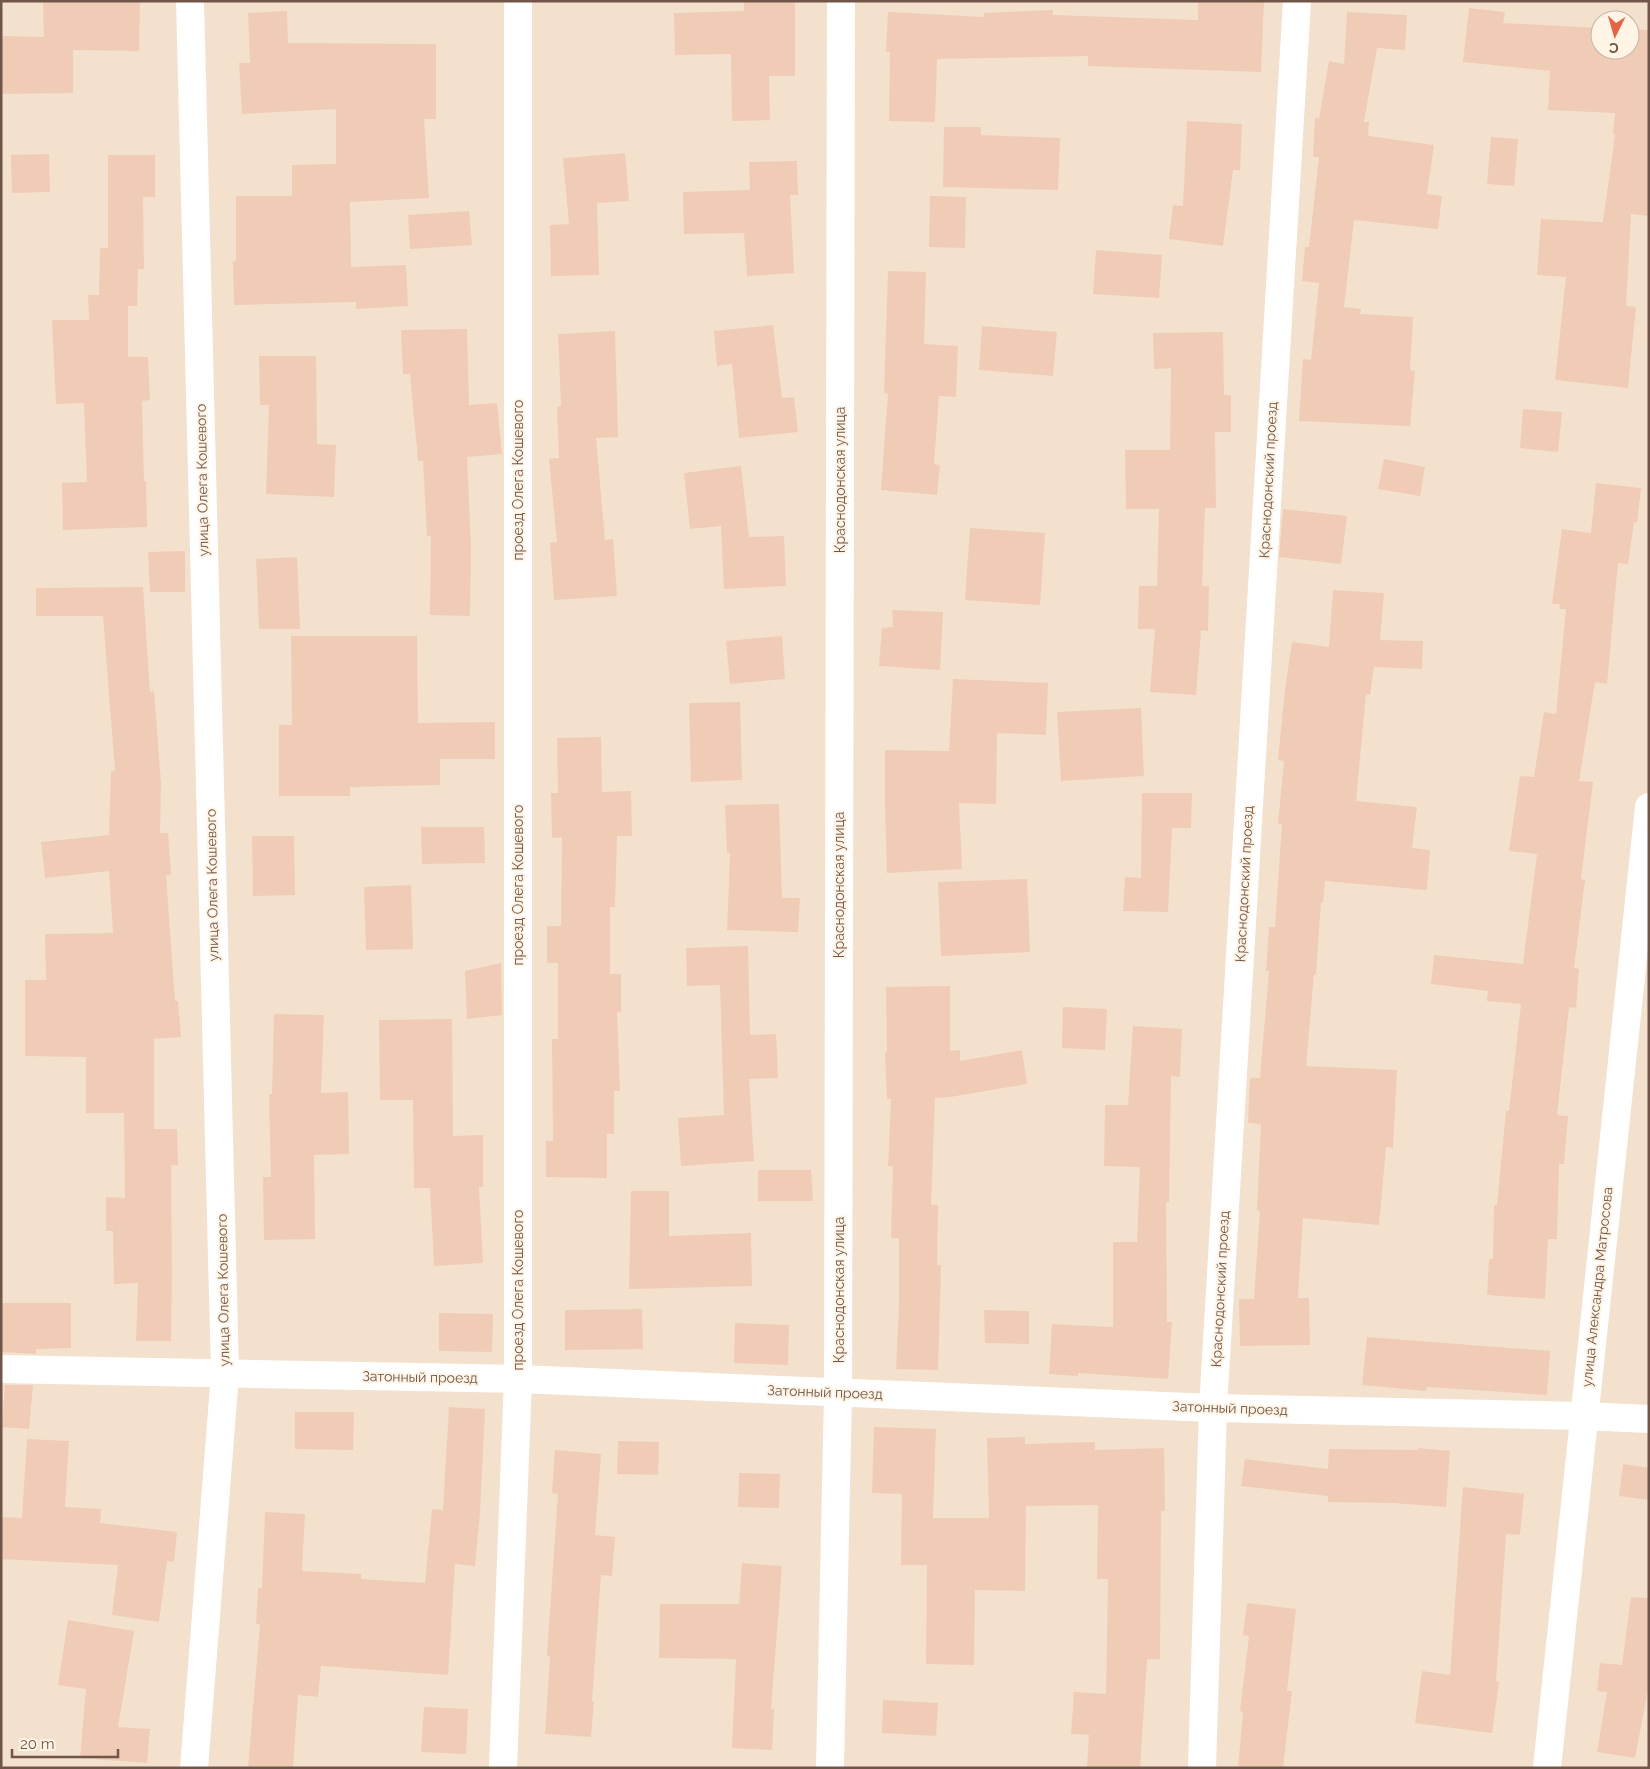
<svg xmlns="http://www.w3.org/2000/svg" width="1650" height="1769" font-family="Raleway,sans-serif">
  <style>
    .residential { fill: #f3e1ce; fill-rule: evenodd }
    .building { fill: #f0ccb7 }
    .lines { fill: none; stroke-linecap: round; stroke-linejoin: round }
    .minor { stroke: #fff; stroke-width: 28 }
    .labels { text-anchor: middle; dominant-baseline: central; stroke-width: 4; stroke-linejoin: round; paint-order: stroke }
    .street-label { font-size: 14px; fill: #715548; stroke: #fff4e5 }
  </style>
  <rect width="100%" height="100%" fill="#fbf0df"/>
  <path class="residential" d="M 1,1 L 1649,1 L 1649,1768 L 1,1768 ZM 1600,20 L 1630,20 L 1630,50 L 1600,50 Z"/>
  <g class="building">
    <path d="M 43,1 L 140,1 L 139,51 L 73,50 L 73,93 L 1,94 L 1,36 L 44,37 Z"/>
    <path d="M 744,1 L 795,1 L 795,76 L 769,76 L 770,120 L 732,121 L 731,54 L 675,55 L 674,13 L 744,11 Z"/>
    <path d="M 1198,1 L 1264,2 L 1261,72 L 1088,66 L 1088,56 L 937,59 L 935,122 L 889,121 L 890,52 L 886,52 L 888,12 L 984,17 L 984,13 L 1053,10 L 1053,15 L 1198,20 Z"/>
    <path d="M 1469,8 L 1505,12 L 1503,23 L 1600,28 L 1600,50 L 1630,50 L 1630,29 L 1649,30 L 1649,216 L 1631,214 L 1626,306 L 1636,307 L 1628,388 L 1555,380 L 1566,277 L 1537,275 L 1541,219 L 1603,222 L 1615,135 L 1613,134 L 1615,113 L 1548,110 L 1550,71 L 1463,62 Z"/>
    <path d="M 287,11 L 288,43 L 436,44 L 436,119 L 424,119 L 429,198 L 350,202 L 351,267 L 406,265 L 408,306 L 356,309 L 356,302 L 234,305 L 233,261 L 236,261 L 236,196 L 292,196 L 292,165 L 336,164 L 336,109 L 242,114 L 239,63 L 250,63 L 248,13 Z"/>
    <path d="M 1347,12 L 1407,15 L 1405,50 L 1377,48 L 1364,122 L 1369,122 L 1368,136 L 1434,145 L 1427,194 L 1442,196 L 1438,229 L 1354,220 L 1344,307 L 1361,309 L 1360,314 L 1413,317 L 1410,370 L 1415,371 L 1410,426 L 1299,421 L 1303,359 L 1311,360 L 1319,283 L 1302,281 L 1305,247 L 1309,247 L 1319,157 L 1313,157 L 1315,118 L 1319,119 L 1329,61 L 1344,64 Z"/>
    <path d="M 1187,121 L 1242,124 L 1240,170 L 1233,170 L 1223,246 L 1169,239 L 1173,205 L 1183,206 Z"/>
    <path d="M 944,127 L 981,127 L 981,135 L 1060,138 L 1058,190 L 943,187 Z"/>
    <path d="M 1491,137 L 1518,139 L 1514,186 L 1487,184 Z"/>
    <path d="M 625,153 L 629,201 L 597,203 L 599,275 L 551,276 L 550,225 L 569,224 L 563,158 Z"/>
    <path d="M 49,154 L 50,192 L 12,193 L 11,155 Z"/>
    <path d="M 108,155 L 155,155 L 155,197 L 143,197 L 144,269 L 138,269 L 137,306 L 128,306 L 128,357 L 148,357 L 150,400 L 142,401 L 144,481 L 146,481 L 147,527 L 63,530 L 62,483 L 87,482 L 84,403 L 56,404 L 52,320 L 89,320 L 88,295 L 99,295 L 100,248 L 108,248 Z"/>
    <path d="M 797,161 L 798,195 L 790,195 L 794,273 L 747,276 L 744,233 L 684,234 L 683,192 L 750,190 L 749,162 Z"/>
    <path d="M 930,196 L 966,197 L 965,248 L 929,247 Z"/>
    <path d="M 469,211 L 472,245 L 410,249 L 408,215 Z"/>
    <path d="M 1096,250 L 1162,255 L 1159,298 L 1093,294 Z"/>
    <path d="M 888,271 L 926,272 L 924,344 L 958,346 L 956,397 L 939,396 L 934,464 L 940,465 L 937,495 L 881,490 L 888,394 L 884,393 Z"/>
    <path d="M 773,325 L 782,398 L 794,397 L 798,432 L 739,438 L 732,364 L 717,366 L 714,331 Z"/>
    <path d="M 982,326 L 1057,332 L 1053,376 L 979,370 Z"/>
    <path d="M 467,329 L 469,405 L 497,403 L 502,454 L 467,457 L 471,547 L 470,616 L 430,615 L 431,536 L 427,536 L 423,461 L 418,461 L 410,374 L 403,374 L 401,330 Z"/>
    <path d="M 615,331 L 618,437 L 596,438 L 605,540 L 613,539 L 617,596 L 554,600 L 550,543 L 557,542 L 549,459 L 559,458 L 557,407 L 561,406 L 558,334 Z"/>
    <path d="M 1223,332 L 1224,395 L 1231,395 L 1231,432 L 1215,432 L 1216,508 L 1205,508 L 1202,586 L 1209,586 L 1208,631 L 1201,630 L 1196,695 L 1150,692 L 1155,629 L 1138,629 L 1139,586 L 1157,586 L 1159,509 L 1126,509 L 1125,450 L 1170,450 L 1171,368 L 1154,369 L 1153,333 Z"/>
    <path d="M 259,356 L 316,356 L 317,444 L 336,445 L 334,497 L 266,494 L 269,405 L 260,405 Z"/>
    <path d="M 1523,409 L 1562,412 L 1558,452 L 1520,448 Z"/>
    <path d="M 1384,459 L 1425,467 L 1420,496 L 1378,489 Z"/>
    <path d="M 741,466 L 749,537 L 784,536 L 786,586 L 724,589 L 721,526 L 690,529 L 684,473 Z"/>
    <path d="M 1596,483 L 1641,488 L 1637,522 L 1634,522 L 1628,564 L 1618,563 L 1607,684 L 1595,682 L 1579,781 L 1593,782 L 1581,879 L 1585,880 L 1574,968 L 1579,969 L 1576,1008 L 1569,1007 L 1557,1115 L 1568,1116 L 1564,1164 L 1559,1164 L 1557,1239 L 1548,1239 L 1545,1299 L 1487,1295 L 1489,1259 L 1493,1259 L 1494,1205 L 1497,1205 L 1506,1111 L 1509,1111 L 1521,1004 L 1487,1001 L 1488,991 L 1431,984 L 1434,955 L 1523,964 L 1537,854 L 1509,851 L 1520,776 L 1534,777 L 1544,712 L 1556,714 L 1566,609 L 1559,609 L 1560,604 L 1552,604 L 1562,529 L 1591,533 Z"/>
    <path d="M 1283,509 L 1347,516 L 1341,564 L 1279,557 Z"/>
    <path d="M 970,528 L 1045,533 L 1040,605 L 965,600 Z"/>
    <path d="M 185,551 L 185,592 L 150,592 L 148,552 Z"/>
    <path d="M 297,557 L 300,629 L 259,629 L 256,559 Z"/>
    <path d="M 143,587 L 150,692 L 154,691 L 161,783 L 160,833 L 168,833 L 171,875 L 166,875 L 175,1001 L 178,1001 L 181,1037 L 154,1039 L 154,1129 L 177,1129 L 178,1165 L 171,1165 L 172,1274 L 171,1341 L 136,1341 L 138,1283 L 114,1284 L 113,1231 L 106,1231 L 106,1197 L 125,1198 L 124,1113 L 86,1113 L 86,1057 L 25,1056 L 25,980 L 46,980 L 45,934 L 113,933 L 109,871 L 45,878 L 41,842 L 109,835 L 111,771 L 115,771 L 103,616 L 36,616 L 36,588 Z"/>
    <path d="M 1333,590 L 1384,593 L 1380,640 L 1423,641 L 1422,669 L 1374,667 L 1370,695 L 1366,694 L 1356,801 L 1417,807 L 1412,848 L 1430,850 L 1427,890 L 1325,881 L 1323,903 L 1321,902 L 1316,975 L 1314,974 L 1306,1066 L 1397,1070 L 1393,1148 L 1386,1147 L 1379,1225 L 1303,1218 L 1298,1298 L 1309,1298 L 1310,1345 L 1240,1346 L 1239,1299 L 1254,1299 L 1260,1211 L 1257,1211 L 1261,1124 L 1248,1123 L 1250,1078 L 1260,1078 L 1269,971 L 1266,971 L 1269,927 L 1275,927 L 1282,824 L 1278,824 L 1284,761 L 1278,760 L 1285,689 L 1292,642 L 1329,647 Z"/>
    <path d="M 892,610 L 943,612 L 940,670 L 879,666 L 882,628 L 893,627 Z"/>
    <path d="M 291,636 L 417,636 L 418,723 L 495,722 L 495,759 L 440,759 L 440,785 L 350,787 L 350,796 L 279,796 L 279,725 L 292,725 Z"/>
    <path d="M 782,636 L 785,679 L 730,684 L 726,641 Z"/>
    <path d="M 953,679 L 1048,683 L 1046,735 L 997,733 L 996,804 L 959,803 L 962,869 L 887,873 L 885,803 L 885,750 L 949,751 Z"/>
    <path d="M 740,702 L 742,780 L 691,782 L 689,703 Z"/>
    <path d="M 1141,708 L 1144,776 L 1061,781 L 1057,712 Z"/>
    <path d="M 601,737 L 602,792 L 631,791 L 632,836 L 617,836 L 615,907 L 610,907 L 610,974 L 621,974 L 621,1012 L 617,1012 L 620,1091 L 614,1091 L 614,1134 L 607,1134 L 607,1178 L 546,1177 L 546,1141 L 553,1141 L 552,1039 L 558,1039 L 558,963 L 547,963 L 547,926 L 561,926 L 562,837 L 552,838 L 551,793 L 558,793 L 557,738 Z"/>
    <path d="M 1142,793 L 1192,793 L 1191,828 L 1172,828 L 1168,912 L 1123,911 L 1125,877 L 1141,878 Z"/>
    <path d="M 779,804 L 782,898 L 800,898 L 798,932 L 727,930 L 730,853 L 727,853 L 725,805 Z"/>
    <path d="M 421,827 L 484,827 L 485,863 L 422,864 Z"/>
    <path d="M 252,836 L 294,836 L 295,895 L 253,896 Z"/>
    <path d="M 1027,879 L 1030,952 L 941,956 L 938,882 Z"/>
    <path d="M 411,885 L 413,949 L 366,950 L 364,887 Z"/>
    <path d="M 748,946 L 750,1035 L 776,1034 L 778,1078 L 749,1079 L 754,1161 L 681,1166 L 678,1118 L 724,1115 L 720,985 L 687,986 L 686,948 Z"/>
    <path d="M 501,963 L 502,1015 L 467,1019 L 465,971 Z"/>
    <path d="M 950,986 L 950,1051 L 960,1050 L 960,1061 L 1022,1050 L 1027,1084 L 950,1097 L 935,1098 L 931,1205 L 938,1205 L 937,1265 L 941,1265 L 938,1370 L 896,1369 L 899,1304 L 899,1238 L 891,1238 L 893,1166 L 888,1166 L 891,1099 L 887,1099 L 885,1053 L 887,1052 L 886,987 Z"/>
    <path d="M 1063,1007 L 1107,1009 L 1105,1050 L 1062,1048 Z"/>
    <path d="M 274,1014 L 324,1015 L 321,1093 L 348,1092 L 349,1154 L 314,1155 L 315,1239 L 264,1240 L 263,1177 L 271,1177 L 269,1094 L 272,1094 Z"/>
    <path d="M 452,1019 L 453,1136 L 483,1135 L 483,1187 L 479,1187 L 483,1263 L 434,1266 L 430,1188 L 414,1188 L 413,1100 L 380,1100 L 379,1020 Z"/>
    <path d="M 1133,1026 L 1182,1029 L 1180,1077 L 1171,1076 L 1169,1202 L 1166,1202 L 1167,1322 L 1172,1322 L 1168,1379 L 1078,1373 L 1078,1376 L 1049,1374 L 1052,1324 L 1113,1327 L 1113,1242 L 1137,1242 L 1140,1167 L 1104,1166 L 1105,1105 L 1128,1105 Z"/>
    <path d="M 758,1170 L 811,1170 L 813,1201 L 758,1201 Z"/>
    <path d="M 631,1191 L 669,1191 L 669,1236 L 751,1233 L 752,1286 L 629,1289 Z"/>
    <path d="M 1,1303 L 71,1303 L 71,1348 L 36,1349 L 36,1354 L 1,1352 Z"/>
    <path d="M 642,1309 L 643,1349 L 565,1350 L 565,1310 Z"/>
    <path d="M 984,1310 L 1029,1311 L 1029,1344 L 985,1343 Z"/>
    <path d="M 439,1313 L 493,1314 L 492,1352 L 439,1351 Z"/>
    <path d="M 735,1323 L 789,1325 L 788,1365 L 734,1363 Z"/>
    <path d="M 1367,1337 L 1550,1351 L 1547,1395 L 1427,1387 L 1426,1391 L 1362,1385 Z"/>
    <path d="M 5,1385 L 33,1385 L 29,1429 L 2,1427 Z"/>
    <path d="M 449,1407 L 485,1409 L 480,1513 L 475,1566 L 455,1564 L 448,1675 L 321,1666 L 318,1697 L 298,1695 L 293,1768 L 248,1768 L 260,1624 L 256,1624 L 258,1588 L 262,1588 L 265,1512 L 305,1514 L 302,1571 L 361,1574 L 361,1579 L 425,1583 L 432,1509 L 443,1510 Z"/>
    <path d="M 295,1412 L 354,1412 L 353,1450 L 295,1449 Z"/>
    <path d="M 874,1427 L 936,1429 L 933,1518 L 989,1518 L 987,1438 L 1025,1437 L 1025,1444 L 1095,1442 L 1095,1450 L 1164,1448 L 1165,1511 L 1161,1511 L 1160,1659 L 1147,1659 L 1140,1768 L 1087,1768 L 1089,1735 L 1071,1734 L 1074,1692 L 1106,1694 L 1108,1579 L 1097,1579 L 1098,1505 L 1026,1506 L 1025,1591 L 975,1590 L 974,1665 L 926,1664 L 927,1565 L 901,1565 L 902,1494 L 872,1493 Z"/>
    <path d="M 27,1439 L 69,1441 L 65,1507 L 101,1509 L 100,1523 L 177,1532 L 174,1562 L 167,1561 L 159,1622 L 112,1615 L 118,1565 L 1,1559 L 1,1517 L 22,1518 Z"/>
    <path d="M 618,1441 L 659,1442 L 658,1475 L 617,1474 Z"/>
    <path d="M 1418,1448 L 1450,1451 L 1446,1507 L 1393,1503 L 1328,1502 L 1328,1496 L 1241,1486 L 1245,1459 L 1328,1469 L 1329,1449 L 1418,1450 Z"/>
    <path d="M 555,1450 L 601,1454 L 595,1535 L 615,1537 L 612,1576 L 601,1575 L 592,1701 L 594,1701 L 591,1737 L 545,1734 L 550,1656 L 547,1656 L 558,1494 L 552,1493 Z"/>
    <path d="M 1623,1464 L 1649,1468 L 1649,1500 L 1619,1496 Z"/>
    <path d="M 739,1473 L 780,1474 L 779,1508 L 738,1507 Z"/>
    <path d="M 1463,1487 L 1524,1494 L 1520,1535 L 1506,1534 L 1496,1681 L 1499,1682 L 1492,1733 L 1415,1723 L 1422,1671 L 1450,1675 Z"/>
    <path d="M 742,1563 L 782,1566 L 771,1709 L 774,1709 L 772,1750 L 732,1748 L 736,1659 L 659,1658 L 660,1604 L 739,1604 Z"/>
    <path d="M 1631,1597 L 1649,1598 L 1649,1684 L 1635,1758 L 1597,1752 L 1607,1692 L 1597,1691 L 1600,1663 L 1622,1665 Z"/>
    <path d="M 1247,1603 L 1296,1609 L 1287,1691 L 1292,1691 L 1283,1768 L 1238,1768 L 1243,1712 L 1240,1711 L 1249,1636 L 1243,1635 Z"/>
    <path d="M 68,1620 L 134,1631 L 118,1727 L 150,1729 L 147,1763 L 80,1758 L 86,1689 L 58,1685 Z"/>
    <path d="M 883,1700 L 938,1703 L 936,1736 L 882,1733 Z"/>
    <path d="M 424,1707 L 468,1709 L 466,1754 L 421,1752 Z"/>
  </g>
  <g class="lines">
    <g class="minor">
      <path d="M 190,1 L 225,1374 L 194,1768"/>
      <path d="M 1,1369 L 518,1379 L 1213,1408 L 1584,1416 L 1649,1419"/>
      <path d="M 503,1768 L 518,1379 L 518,1"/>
      <path d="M 830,1768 L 838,1393 L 841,1"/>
      <path d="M 1202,1768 L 1213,1408 L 1297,1"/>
      <path d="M 1547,1768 L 1649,807"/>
    </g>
  </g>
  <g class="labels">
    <g class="street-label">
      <text transform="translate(202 480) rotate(-91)">улица Олега Кошевого</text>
      <text transform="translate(518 480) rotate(-90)">проезд Олега Кошевого</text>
      <text transform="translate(840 480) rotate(-90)">Краснодонская улица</text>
      <text transform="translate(1268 480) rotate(-87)">Краснодонский проезд</text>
      <text transform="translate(1244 884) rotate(-87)">Краснодонский проезд</text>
      <text transform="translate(212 885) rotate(-91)">улица Олега Кошевого</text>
      <text transform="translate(518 885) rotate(-90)">проезд Олега Кошевого</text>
      <text transform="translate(839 885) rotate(-90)">Краснодонская улица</text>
      <text transform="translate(1597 1287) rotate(-84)">улица Александра Матросова</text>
      <text transform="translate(1220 1289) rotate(-87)">Краснодонский проезд</text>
      <text transform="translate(223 1290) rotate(-91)">улица Олега Кошевого</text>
      <text transform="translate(518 1290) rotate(-90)">проезд Олега Кошевого</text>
      <text transform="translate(839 1290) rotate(-90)">Краснодонская улица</text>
      <text transform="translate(420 1377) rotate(1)">Затонный проезд</text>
      <text transform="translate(825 1392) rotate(2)">Затонный проезд</text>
      <text transform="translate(1230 1408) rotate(2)">Затонный проезд</text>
    </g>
  </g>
  <rect width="1650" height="1769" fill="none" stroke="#715548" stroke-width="5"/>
  <g transform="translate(1615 35) rotate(185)"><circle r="24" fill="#fff4e5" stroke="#c6b4a6"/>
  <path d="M0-4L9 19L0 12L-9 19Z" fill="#e46446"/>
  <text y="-8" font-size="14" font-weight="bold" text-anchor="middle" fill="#715548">С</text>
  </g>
  <path d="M12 1749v8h106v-8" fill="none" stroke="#715548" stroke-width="2.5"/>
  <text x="20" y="1749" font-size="15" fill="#715548" stroke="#fff4e5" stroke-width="4" paint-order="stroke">20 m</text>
</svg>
